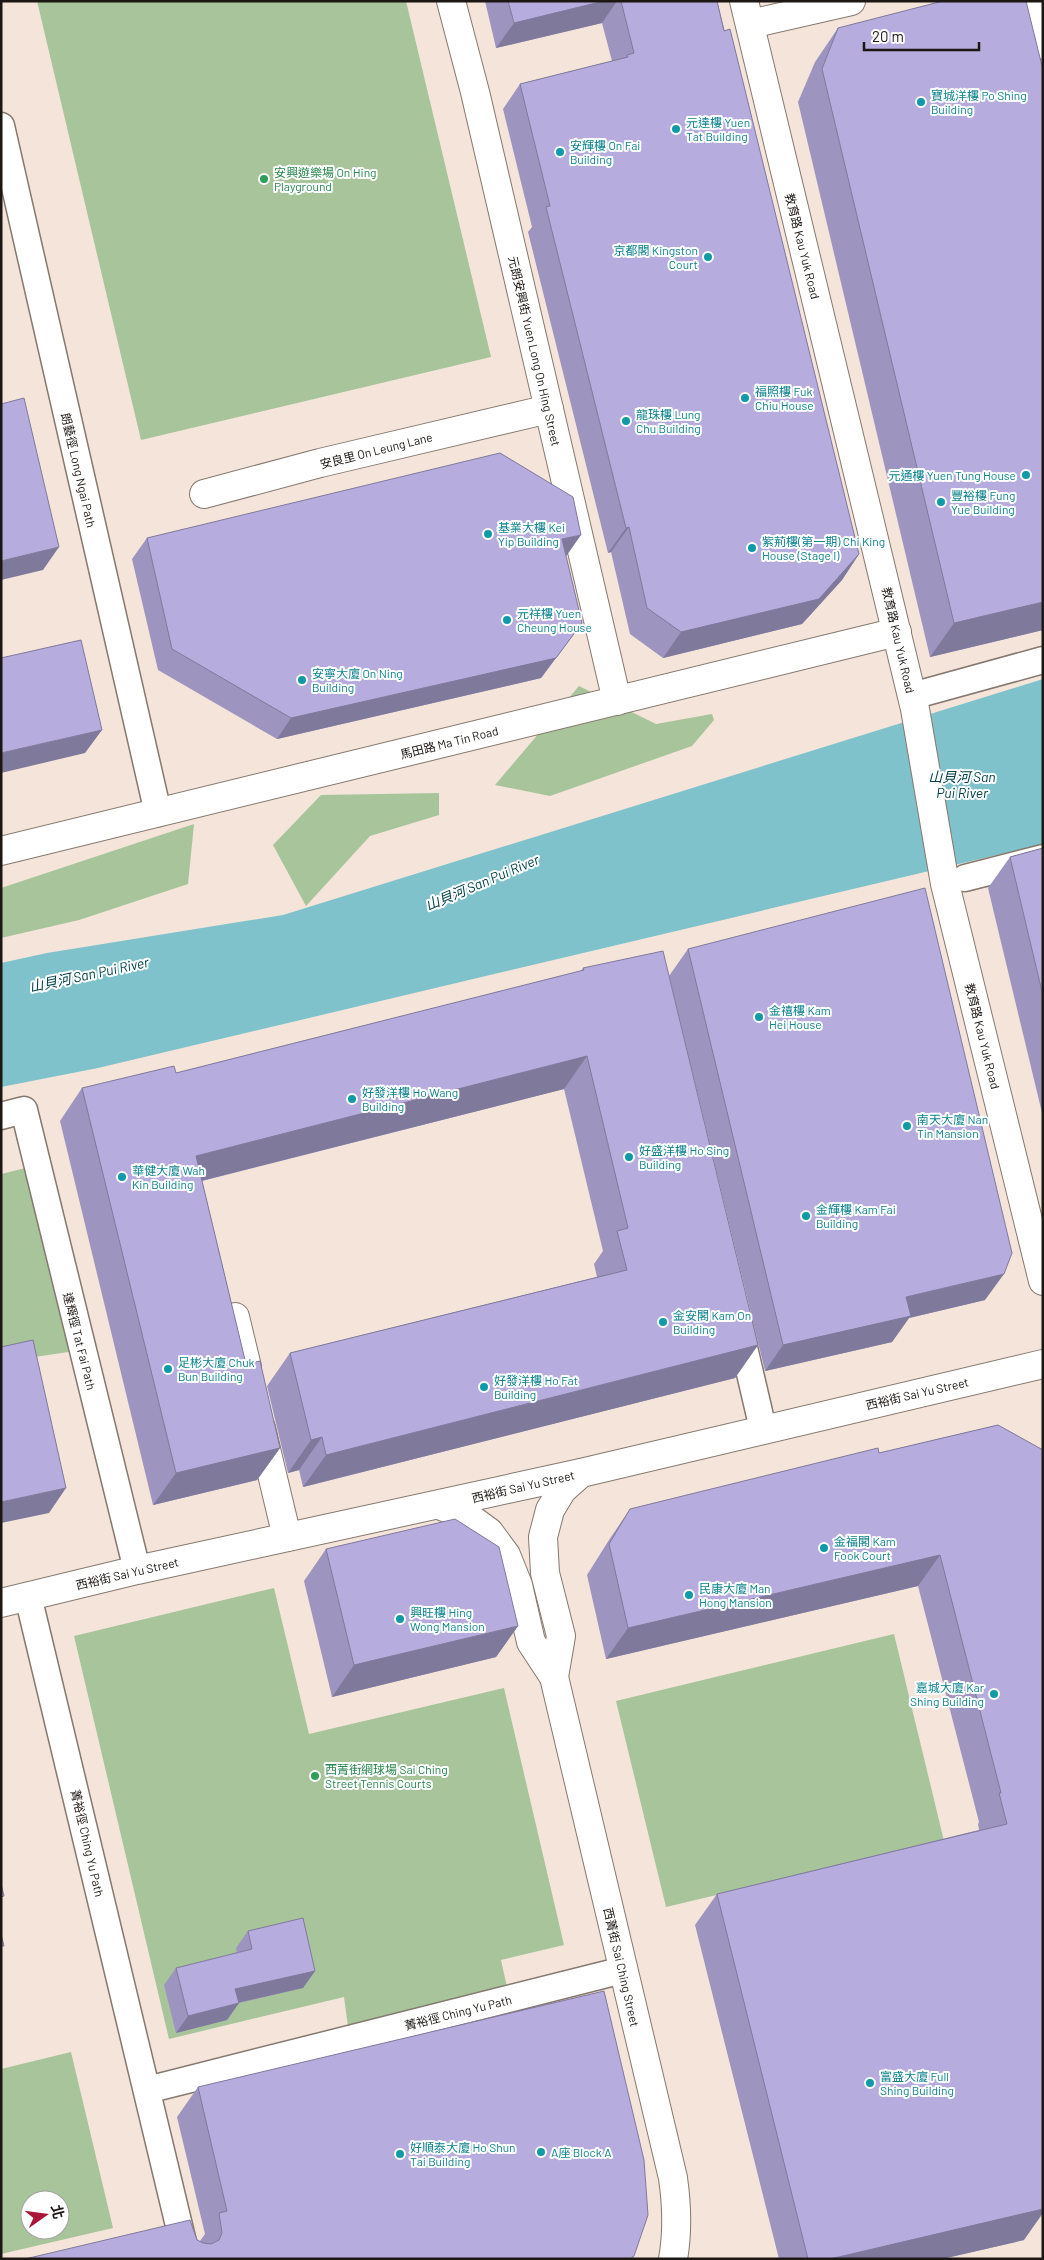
<svg xmlns="http://www.w3.org/2000/svg" width="1044" height="2260" font-family="Barlow,'Noto Sans TC',sans-serif">
  <style>
    .green { fill: #a8c49a; fill-rule: evenodd }
    .water { fill: #7fc2cb }
    .lines { fill: none; stroke-linecap: round; stroke-linejoin: round }
    .pedestrian-casing { stroke: #85786e; stroke-width: 29 }
    .minor-casing { stroke: #85786e; stroke-width: 30 }
    .tertiary-casing { stroke: #85786e; stroke-width: 30 }
    .pedestrian { stroke: #fff; stroke-width: 26 }
    .minor { stroke: #fff; stroke-width: 28 }
    .tertiary { stroke: #fff; stroke-width: 28 }
    .wall { fill: #9d95bf }
    .shaded-wall { fill: #7f799b }
    .building { fill: #b6adde; stroke: #7f799b }
    .culture-dot { fill: #0f9aa8; stroke: #fff; stroke-width: 2 }
    .leisure-dot { fill: #2e9e5b; stroke: #fff; stroke-width: 2 }
    .labels { text-anchor: middle; dominant-baseline: central; stroke-width: 4; stroke-linejoin: round; paint-order: stroke }
    .culture-label { font-size: 12px; fill: #0d838f; stroke: #fff; text-anchor: start }
    .leisure-label { font-size: 12px; fill: #27864d; stroke: #fff; text-anchor: start }
    .street-label { font-size: 12px; fill: #1c1713; stroke: #fff }
    .water-label { font-size: 14px; font-style: italic; fill: #004248; stroke: #fff }
  </style>
  <rect width="100%" height="100%" fill="#f4e4da"/>
  <g class="green">
    <path d="M 37,1 L 406,1 L 491,357 L 141,440 Z"/>
    <path d="M 579,686 L 656,724 L 712,714 L 714,720 L 692,746 L 550,796 L 495,785 Z"/>
    <path d="M 439,793 L 439,815 L 370,836 L 306,906 L 273,845 L 321,795 Z"/>
    <path d="M 194,824 L 188,884 L 79,920 L 1,938 L 1,888 Z"/>
    <path d="M 50,1162 L 95,1348 L 1,1362 L 1,1174 Z"/>
    <path d="M 274,1588 L 309,1734 L 504,1688 L 564,1945 L 501,1960 L 507,1987 L 413,2054 L 354,2071 L 344,1997 L 169,2039 L 74,1636 Z"/>
    <path d="M 894,1634 L 944,1841 L 666,1907 L 616,1701 Z"/>
    <path d="M 71,2052 L 113,2228 L 1,2254 L 1,2069 ZM 30,2200 L 60,2200 L 60,2230 L 30,2230 Z"/>
  </g>
  <path class="water" d="M 1043,679 L 1043,844 L 98,1068 L 1,1087 L 1,963 L 47,953 L 283,915 Z"/>
  <g class="lines">
    <g class="pedestrian-casing">
      <g id="pedestrian">
        <path d="M 1,126 L 158,813"/>
        <path d="M 912,696 L 1043,660"/>
        <path d="M 965,878 L 1043,858"/>
        <path d="M 1,1116 L 24,1110 L 137,1570"/>
        <path d="M 739,1326 L 763,1429"/>
        <path d="M 28,1596 L 187,2259"/>
        <path d="M 147,2090 L 623,1970"/>
      </g>
    </g>
    <g class="minor-casing">
      <g id="minor">
        <path d="M 451,1 L 475,92 L 617,701"/>
        <path d="M 1032,1 L 1043,45"/>
        <path d="M 750,24 L 851,1"/>
        <path d="M 204,494 L 320,463 L 549,409"/>
        <path d="M 1,851 L 897,632"/>
        <path d="M 235,1317 L 247,1367"/>
        <path d="M 261,1428 L 287,1537"/>
        <path d="M 439,1505 L 467,1516 L 489,1532 L 506,1555 L 518,1585 L 531,1642 L 554,1677 L 673,2178 C 677,2206 678,2231 673,2259"/>
        <path d="M 1,1603 L 137,1570 L 581,1473 L 1043,1364"/>
        <path d="M 554,1677 L 561,1636 L 545,1573 L 543,1537 L 550,1510 L 562,1490 L 581,1473"/>
      </g>
    </g>
    <g class="tertiary-casing">
      <path id="tertiary" d="M 744,1 L 915,709 L 945,884 L 1043,1281"/>
    </g>
    <use href="#pedestrian" class="pedestrian"/>
    <use href="#minor" class="minor"/>
    <use href="#tertiary" class="tertiary"/>
  </g>
  <g class="wall">
    <path d="M 485,1 L 717,1 L 859,554 L 842,580 L 802,624 L 663,658 L 630,634 L 611,552 L 608,553 L 528,232 L 532,227 L 503,109 L 520,84 L 612,61 L 602,23 L 496,48 Z"/>
    <path d="M 838,28 L 1043,630 L 930,657 L 798,102 L 815,62 Z"/>
    <path d="M 147,538 L 567,555 L 566,556 L 582,623 L 541,678 L 277,739 L 158,670 L 132,559 Z"/>
    <path d="M 1043,848 L 1043,1117 L 988,888 L 1010,857 Z"/>
    <path d="M 688,949 L 985,1300 L 909,1318 L 892,1342 L 765,1371 L 669,976 Z"/>
    <path d="M 583,968 L 758,1345 L 735,1378 L 303,1487 L 299,1470 L 288,1473 L 267,1386 L 290,1353 L 597,1277 L 594,1264 L 603,1251 L 564,1089 L 202,1181 L 246,1364 L 280,1448 L 257,1480 L 153,1505 L 60,1121 L 82,1088 L 176,1073 L 581,971 Z"/>
    <path d="M 998,1425 L 1024,2240 L 942,2259 L 779,2259 L 695,1925 L 717,1894 L 979,1830 L 978,1824 L 979,1822 L 918,1586 L 606,1659 L 587,1575 L 609,1540 L 630,1509 L 879,1453 Z"/>
    <path d="M 326,1549 L 518,1626 L 496,1657 L 332,1697 L 304,1581 Z"/>
    <path d="M 248,1931 L 315,1971 L 303,1988 L 239,2003 L 227,2020 L 176,2033 L 164,1985 L 176,1968 L 237,1953 L 236,1948 Z"/>
    <path d="M 198,2087 L 634,2256 L 632,2259 L 25,2259 L 197,2240 L 200,2241 L 205,2234 L 177,2117 Z"/>
  </g>
  <g class="shaded-wall">
    <path d="M 604,1 L 617,1 L 602,23 L 496,48 L 514,23 Z"/>
    <path d="M 629,527 L 611,552 L 608,553 L 626,528 Z"/>
    <path d="M 581,535 L 567,555 L 547,560 L 562,539 Z"/>
    <path d="M 59,547 L 43,570 L 1,580 L 1,561 Z"/>
    <path d="M 859,554 L 842,580 L 802,624 L 663,658 L 681,632 Z"/>
    <path d="M 1043,602 L 1043,630 L 930,657 L 954,623 Z"/>
    <path d="M 582,623 L 541,678 L 277,739 L 291,718 Z"/>
    <path d="M 102,730 L 85,753 L 1,773 L 1,753 Z"/>
    <path d="M 587,1056 L 564,1089 L 173,1188 L 196,1156 Z"/>
    <path d="M 1004,1274 L 985,1300 L 909,1318 L 892,1342 L 765,1371 L 783,1345 L 906,1297 Z"/>
    <path d="M 758,1345 L 735,1378 L 303,1487 L 326,1455 Z"/>
    <path d="M 322,1437 L 299,1470 L 288,1473 L 311,1440 Z"/>
    <path d="M 280,1448 L 257,1480 L 153,1505 L 176,1473 Z"/>
    <path d="M 66,1488 L 49,1513 L 1,1523 L 1,1502 Z"/>
    <path d="M 940,1555 L 918,1586 L 606,1659 L 628,1628 Z"/>
    <path d="M 518,1626 L 496,1657 L 332,1697 L 354,1665 Z"/>
    <path d="M 315,1971 L 303,1988 L 223,2006 L 235,1989 Z"/>
    <path d="M 239,2003 L 227,2020 L 176,2033 L 188,2016 Z"/>
    <path d="M 1043,2209 L 1043,2213 L 1024,2240 L 942,2259 L 830,2259 Z"/>
  </g>
  <g class="building">
    <path d="M 508,1 L 604,1 L 514,23 Z"/>
    <path d="M 621,1 L 717,1 L 724,31 L 730,29 L 859,554 L 819,599 L 681,632 L 647,608 L 629,527 L 626,528 L 546,207 L 550,206 L 520,84 L 628,57 L 627,55 L 634,53 Z"/>
    <path d="M 943,1 L 1026,1 L 1043,70 L 1043,602 L 954,623 L 822,69 L 838,28 Z"/>
    <path d="M 24,398 L 59,547 L 1,561 L 1,404 Z"/>
    <path d="M 500,453 L 573,497 L 581,535 L 562,539 L 582,623 L 556,658 L 291,718 L 172,649 L 147,538 Z"/>
    <path d="M 81,640 L 102,730 L 1,753 L 1,658 Z"/>
    <path d="M 1043,848 L 1043,996 L 1010,857 Z"/>
    <path d="M 925,888 L 1012,1253 L 1004,1274 L 906,1297 L 911,1316 L 783,1345 L 688,949 Z"/>
    <path d="M 663,951 L 758,1345 L 326,1455 L 322,1437 L 311,1440 L 290,1353 L 627,1270 L 617,1231 L 628,1228 L 587,1056 L 196,1156 L 246,1364 L 260,1361 L 280,1448 L 176,1473 L 82,1088 L 174,1066 L 176,1073 L 584,970 L 583,968 Z"/>
    <path d="M 33,1340 L 66,1488 L 1,1502 L 1,1347 Z"/>
    <path d="M 998,1425 L 1043,1450 L 1043,2209 L 830,2259 L 808,2259 L 717,1894 L 1007,1824 L 999,1793 L 1001,1793 L 940,1555 L 628,1628 L 609,1544 L 630,1509 L 878,1448 L 879,1453 Z"/>
    <path d="M 455,1519 L 499,1547 L 518,1626 L 354,1665 L 326,1549 Z"/>
    <path d="M 1,1884 L 4,1896 L 1,1897 Z"/>
    <path d="M 303,1918 L 315,1971 L 235,1989 L 239,2003 L 188,2016 L 176,1968 L 252,1949 L 248,1931 Z"/>
    <path d="M 1,1934 L 4,1946 L 1,1946 Z"/>
    <path d="M 604,1991 L 644,2160 L 648,2215 L 634,2256 L 630,2259 L 25,2259 L 190,2220 L 197,2240 L 203,2243 L 211,2244 L 219,2240 L 222,2233 L 219,2213 L 227,2211 L 198,2087 Z"/>
  </g>
  <g class="culture-dot">
    <circle cx="921" cy="102" r="5"/>
    <circle cx="676" cy="129" r="5"/>
    <circle cx="560" cy="152" r="5"/>
    <circle cx="708" cy="257" r="5"/>
    <circle cx="745" cy="398" r="5"/>
    <circle cx="626" cy="421" r="5"/>
    <circle cx="1026" cy="475" r="5"/>
    <circle cx="941" cy="502" r="5"/>
    <circle cx="488" cy="534" r="5"/>
    <circle cx="752" cy="548" r="5"/>
    <circle cx="507" cy="620" r="5"/>
    <circle cx="302" cy="680" r="5"/>
    <circle cx="759" cy="1017" r="5"/>
    <circle cx="352" cy="1099" r="5"/>
    <circle cx="907" cy="1126" r="5"/>
    <circle cx="629" cy="1157" r="5"/>
    <circle cx="122" cy="1177" r="5"/>
    <circle cx="806" cy="1216" r="5"/>
    <circle cx="663" cy="1322" r="5"/>
    <circle cx="168" cy="1369" r="5"/>
    <circle cx="484" cy="1387" r="5"/>
    <circle cx="824" cy="1548" r="5"/>
    <circle cx="689" cy="1595" r="5"/>
    <circle cx="400" cy="1619" r="5"/>
    <circle cx="994" cy="1694" r="5"/>
    <circle cx="870" cy="2083" r="5"/>
    <circle cx="541" cy="2152" r="5"/>
    <circle cx="400" cy="2154" r="5"/>
  </g>
  <g class="leisure-dot">
    <circle cx="264" cy="179" r="5"/>
    <circle cx="315" cy="1776" r="5"/>
  </g>
  <g class="labels">
    <g class="culture-label">
      <text x="931" y="95">寶城洋樓 Po Shing<tspan x="931" dy="14">Building</tspan></text>
      <text x="686" y="122">元達樓 Yuen<tspan x="686" dy="14">Tat Building</tspan></text>
      <text x="570" y="145">安輝樓 On Fai<tspan x="570" dy="14">Building</tspan></text>
      <text x="698" y="250" text-anchor="end">京都閣 Kingston<tspan x="698" dy="14">Court</tspan></text>
      <text x="755" y="391">福照樓 Fuk<tspan x="755" dy="14">Chiu House</tspan></text>
      <text x="636" y="414">龍珠樓 Lung<tspan x="636" dy="14">Chu Building</tspan></text>
      <text x="1016" y="475" text-anchor="end">元通樓 Yuen Tung House</text>
      <text x="951" y="495">豐裕樓 Fung<tspan x="951" dy="14">Yue Building</tspan></text>
      <text x="498" y="527">基業大樓 Kei<tspan x="498" dy="14">Yip Building</tspan></text>
      <text x="762" y="541">紫荊樓(第一期) Chi King<tspan x="762" dy="14">House (Stage I)</tspan></text>
      <text x="517" y="613">元祥樓 Yuen<tspan x="517" dy="14">Cheung House</tspan></text>
      <text x="312" y="673">安寧大廈 On Ning<tspan x="312" dy="14">Building</tspan></text>
      <text x="769" y="1010">金禧樓 Kam<tspan x="769" dy="14">Hei House</tspan></text>
      <text x="362" y="1092">好發洋樓 Ho Wang<tspan x="362" dy="14">Building</tspan></text>
      <text x="917" y="1119">南天大廈 Nan<tspan x="917" dy="14">Tin Mansion</tspan></text>
      <text x="639" y="1150">好盛洋樓 Ho Sing<tspan x="639" dy="14">Building</tspan></text>
      <text x="132" y="1170">華健大廈 Wah<tspan x="132" dy="14">Kin Building</tspan></text>
      <text x="816" y="1209">金輝樓 Kam Fai<tspan x="816" dy="14">Building</tspan></text>
      <text x="673" y="1315">金安閣 Kam On<tspan x="673" dy="14">Building</tspan></text>
      <text x="178" y="1362">足彬大廈 Chuk<tspan x="178" dy="14">Bun Building</tspan></text>
      <text x="494" y="1380">好發洋樓 Ho Fat<tspan x="494" dy="14">Building</tspan></text>
      <text x="834" y="1541">金福閣 Kam<tspan x="834" dy="14">Fook Court</tspan></text>
      <text x="699" y="1588">民康大廈 Man<tspan x="699" dy="14">Hong Mansion</tspan></text>
      <text x="410" y="1612">興旺樓 Hing<tspan x="410" dy="14">Wong Mansion</tspan></text>
      <text x="984" y="1687" text-anchor="end">嘉城大廈 Kar<tspan x="984" dy="14">Shing Building</tspan></text>
      <text x="880" y="2076">富盛大廈 Full<tspan x="880" dy="14">Shing Building</tspan></text>
      <text x="410" y="2147">好順泰大廈 Ho Shun<tspan x="410" dy="14">Tai Building</tspan></text>
      <text x="551" y="2152">A座 Block A</text>
    </g>
    <g class="leisure-label">
      <text x="274" y="172">安興遊樂場 On Hing<tspan x="274" dy="14">Playground</tspan></text>
      <text x="325" y="1769">西菁街網球場 Sai Ching<tspan x="325" dy="14">Street Tennis Courts</tspan></text>
    </g>
    <g class="street-label">
      <text transform="translate(803 246) rotate(76)">教育路 Kau Yuk Road</text>
      <text transform="translate(535 351) rotate(77)">元朗安興街 Yuen Long On Hing Street</text>
      <text transform="translate(376 450) rotate(-14)">安良里 On Leung Lane</text>
      <text transform="translate(79 470) rotate(77)">朗藝徑 Long Ngai Path</text>
      <text transform="translate(899 640) rotate(77)">教育路 Kau Yuk Road</text>
      <text transform="translate(449 742) rotate(-14)">馬田路 Ma Tin Road</text>
      <text transform="translate(983 1036) rotate(76)">教育路 Kau Yuk Road</text>
      <text transform="translate(80 1341) rotate(76)">達輝徑 Tat Fai Path</text>
      <text transform="translate(917 1393) rotate(-13)">西裕街 Sai Yu Street</text>
      <text transform="translate(523 1486) rotate(-13)">西裕街 Sai Yu Street</text>
      <text transform="translate(127 1573) rotate(-13)">西裕街 Sai Yu Street</text>
      <text transform="translate(88 1843) rotate(77)">菁裕徑 Ching Yu Path</text>
      <text transform="translate(622 1967) rotate(77)">西菁街 Sai Ching Street</text>
      <text transform="translate(458 2012) rotate(-14)">菁裕徑 Ching Yu Path</text>
    </g>
    <g class="water-label">
      <text x="962" y="776">山貝河 San<tspan x="962" dy="16">Pui River</tspan></text>
      <text transform="translate(482 882) rotate(-23)">山貝河 San Pui River</text>
      <text transform="translate(89 974) rotate(-12)">山貝河 San Pui River</text>
    </g>
  </g>
  <rect width="1044" height="2260" fill="none" stroke="#1c1713" stroke-width="5"/>
  <g transform="translate(45 2215) rotate(76)"><circle r="24" fill="#ffffff" stroke="#a4a2a1"/>
  <path d="M0-4L9 19L0 12L-9 19Z" fill="#ab1537"/>
  <text y="-8" font-size="14" font-weight="bold" text-anchor="middle" fill="#1c1713">北</text>
  </g>
  <path d="M864 42v8h115v-8" fill="none" stroke="#1c1713" stroke-width="2.5"/>
  <text x="872" y="42" font-size="15" fill="#1c1713" stroke="#ffffff" stroke-width="4" paint-order="stroke">20 m</text>
</svg>
